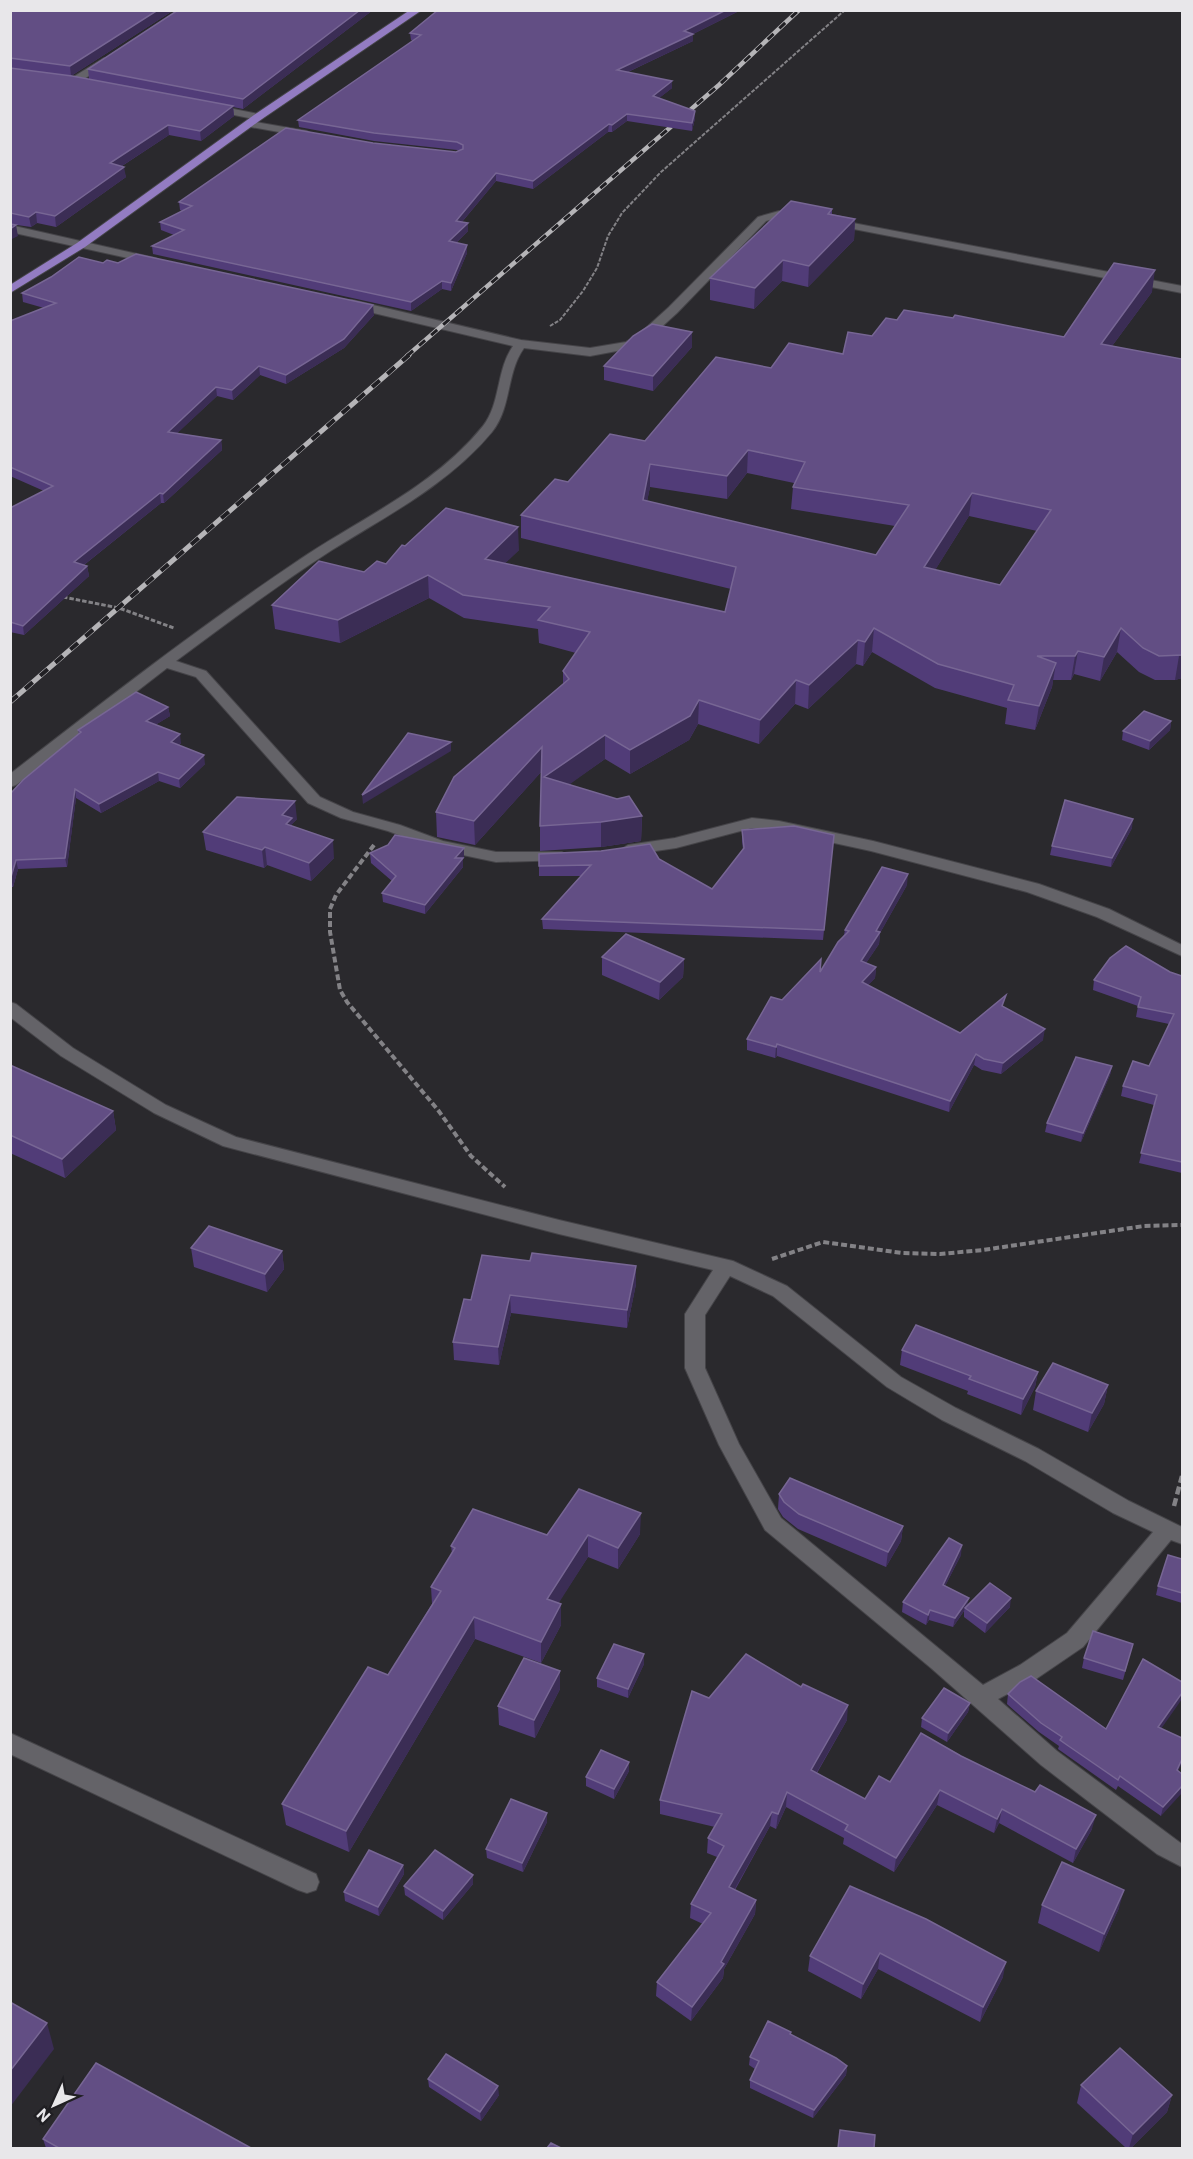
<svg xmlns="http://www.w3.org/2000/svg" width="1193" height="2159" font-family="Roboto,sans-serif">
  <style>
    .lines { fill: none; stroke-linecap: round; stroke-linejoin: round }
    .minor-casing { stroke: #454448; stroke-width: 2 }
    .major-casing { stroke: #454448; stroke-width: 2 }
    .path-far3 { stroke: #838286; stroke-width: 2; stroke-dasharray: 4 1.5; stroke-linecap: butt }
    .path-far2 { stroke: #838286; stroke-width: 3; stroke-dasharray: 4.5 2; stroke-linecap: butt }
    .path-far1 { stroke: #838286; stroke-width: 4; stroke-dasharray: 6 3; stroke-linecap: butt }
    .path { stroke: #838286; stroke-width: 4.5; stroke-dasharray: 8 4; stroke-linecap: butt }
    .minor { fill: #646368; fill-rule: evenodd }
    .major { fill: #937cc2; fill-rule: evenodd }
    .rail-far1-casing { stroke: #b5b4b7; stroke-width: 4.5 }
    .rail-casing { stroke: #b5b4b7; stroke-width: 5 }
    .rail-far1 { stroke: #201f23; stroke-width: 3; stroke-dasharray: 8; stroke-linecap: butt }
    .rail { stroke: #201f23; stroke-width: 4; stroke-dasharray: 10; stroke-linecap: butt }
    .wall { fill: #513c78; fill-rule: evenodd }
    .shaded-wall { fill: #3b2d55 }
    .building { fill: #624e84; stroke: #776694; stroke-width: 1.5; fill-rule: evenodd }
  </style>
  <rect width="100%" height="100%" fill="#2a292d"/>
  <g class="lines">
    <g class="minor-casing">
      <g id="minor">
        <path d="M 104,58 L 113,60 L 78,83 L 70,83 L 70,79 Z"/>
        <path d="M 209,104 L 258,114 L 263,117 L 258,120 L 205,109 L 205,105 Z"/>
        <path d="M 249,121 L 307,131 L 312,134 L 307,137 L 245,126 L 244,124 Z"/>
        <path d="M 779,211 L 799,213 L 805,216 L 799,219 L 779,217 L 766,221 L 677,313 L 645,342 L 633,348 L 590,356 L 524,348 C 506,373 512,407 492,432 C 449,484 388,515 332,550 C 278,585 227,623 176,661 L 206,671 L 320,797 L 353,812 L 400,825 L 443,841 L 496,852 L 562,852 L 570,857 L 568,860 L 496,862 L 439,850 L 388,831 L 341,818 L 308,803 L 196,677 L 167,668 L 16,785 L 10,787 L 10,774 C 104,701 198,628 296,562 C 359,519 434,487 483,426 C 501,403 496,370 513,346 L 348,307 L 348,301 L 352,300 L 521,340 L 590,348 L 626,342 L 637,336 L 669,307 L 758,217 Z"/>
        <path d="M 832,219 L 1182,286 L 1182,293 L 828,224 L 826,222 Z"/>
        <path d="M 10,225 L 155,258 L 161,261 L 155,264 L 10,232 Z"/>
        <path d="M 752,818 L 779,821 L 873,841 L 1039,884 L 1109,909 L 1182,945 L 1182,956 L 1097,917 L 1027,892 L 871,851 L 779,831 L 752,828 L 676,848 L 628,855 L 620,850 L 628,845 L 675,838 Z"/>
        <path d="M 10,1002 L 16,1004 L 73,1048 L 166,1105 L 236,1137 L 559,1220 L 733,1261 L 787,1286 L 901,1377 L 956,1408 L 1039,1449 L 1129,1501 L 1182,1527 L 1182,1544 L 1171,1540 L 1083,1647 L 1036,1679 L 998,1699 L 1057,1751 L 1182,1844 L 1182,1867 L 1157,1854 L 1041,1765 L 931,1668 L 765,1530 L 719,1445 L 685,1368 L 685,1314 L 713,1270 L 559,1234 L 223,1146 L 154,1113 L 61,1056 L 10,1017 ZM 730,1276 L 773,1296 L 887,1387 L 942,1420 L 1025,1461 L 1113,1513 L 1153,1532 L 1067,1633 L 1020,1665 L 983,1685 L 781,1518 L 739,1444 L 705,1368 L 705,1315 Z"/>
        <path d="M 10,1733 L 316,1874 L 319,1882 L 316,1890 L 307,1893 L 298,1890 L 10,1754 Z"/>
      </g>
    </g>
    <g class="major-casing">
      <path id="major" d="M 410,10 L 422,10 L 262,119 L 85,247 L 10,293 L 10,285 L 77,243 L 254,115 Z"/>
    </g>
    <path class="path-far3" d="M 550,326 L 560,320 L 583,291 L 597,268 L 608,236 L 622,213 L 661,172 L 845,10"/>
    <path class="path-far2" d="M 63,597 L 119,608 L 174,628"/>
    <g class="path-far1">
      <path d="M 374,845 L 336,895 L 330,909 L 330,932 L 340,990 L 347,1002 L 438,1110 L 471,1156 L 505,1187"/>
      <path d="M 772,1259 L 823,1242 L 902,1253 L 940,1254 L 983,1250 L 1144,1226 L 1182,1225"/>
    </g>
    <path class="path" d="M 1174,1506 L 1182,1476"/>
    <use href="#minor" class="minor"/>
    <use href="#major" class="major"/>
    <g class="rail-far1-casing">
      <path id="rail-far1" d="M 407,356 L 719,85 L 799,10"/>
    </g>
    <g class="rail-casing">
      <path id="rail" d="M 10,702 L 409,355"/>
    </g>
    <use href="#rail-far1" class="rail-far1"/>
    <use href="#rail" class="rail"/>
  </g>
  <g class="wall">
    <path d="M 10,10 L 174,10 L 71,76 L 89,79 L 88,69 L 178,10 L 373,10 L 243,109 L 233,107 L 234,116 L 201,141 L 169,135 L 122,166 L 126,177 L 56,227 L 37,223 L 31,227 L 10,224 Z"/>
    <path d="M 438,10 L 741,10 L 693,34 L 693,41 L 628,72 L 672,88 L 659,98 L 695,111 L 695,118 L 692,131 L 627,121 L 612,132 L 608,132 L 533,189 L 496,181 L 462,222 L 468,231 L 456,243 L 467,253 L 451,291 L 442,289 L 411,311 L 153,254 L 152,246 L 174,235 L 161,230 L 160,222 L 182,211 L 180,210 L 179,202 L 373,143 L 456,152 L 459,151 L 457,150 L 374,141 L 299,127 L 298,120 L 413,41 L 411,40 L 410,33 Z"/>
    <path d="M 832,209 L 832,214 L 855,219 L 854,240 L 808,287 L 782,281 L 754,309 L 710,300 L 710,278 Z"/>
    <path d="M 103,263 L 118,263 L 374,315 L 344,348 L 286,384 L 260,375 L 233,400 L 217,396 L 177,433 L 221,440 L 222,450 L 164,503 L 161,503 L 84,565 L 87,566 L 89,576 L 24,635 L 10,632 L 10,508 L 44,491 L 10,476 L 10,321 L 44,308 L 23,302 L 22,293 Z"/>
    <path d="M 1152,292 L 1112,346 L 1182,359 L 1182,678 L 1175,680 L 1155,680 L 1139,672 L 1117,652 L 1100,681 L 1074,674 L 1071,680 L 1053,680 L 1052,687 L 1035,730 L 1005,724 L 1007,708 L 935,688 L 872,652 L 863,666 L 856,664 L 808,709 L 795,704 L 759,744 L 698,724 L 689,740 L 630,774 L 605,759 L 569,784 L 642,816 L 641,841 L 601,847 L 540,851 L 540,826 L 541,772 L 475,845 L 437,837 L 436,812 L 563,684 L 563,671 L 576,653 L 539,643 L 538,629 L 464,618 L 429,598 L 340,643 L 275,629 L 272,605 L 386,564 L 519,550 L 505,563 L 725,612 L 731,589 L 521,538 L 521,515 L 568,482 L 645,441 L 771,368 L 843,354 L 897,320 L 1064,337 ZM 747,473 L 794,483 L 793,487 L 791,509 L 895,526 L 876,555 L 647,501 L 650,487 L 727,499 ZM 969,516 L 1037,531 L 1000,585 L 935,570 Z"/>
    <path d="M 692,347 L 653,391 L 604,380 L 604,366 Z"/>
    <path d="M 168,707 L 170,716 L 155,725 L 181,743 L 179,745 L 205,764 L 180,788 L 159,781 L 101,813 L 76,798 L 67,867 L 18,869 L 13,887 L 10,887 L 10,794 L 79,734 L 78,730 Z"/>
    <path d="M 1171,721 L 1170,730 L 1149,750 L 1122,740 L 1123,731 Z"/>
    <path d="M 297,819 L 292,824 L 292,826 L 334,858 L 311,881 L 267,865 L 264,868 L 206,850 L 203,832 Z"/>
    <path d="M 1132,828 L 1111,867 L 1050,855 L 1052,846 Z"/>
    <path d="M 742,830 L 834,835 L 823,940 L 543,929 L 542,919 L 581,876 L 539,876 L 539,854 L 659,859 L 712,889 L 743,850 L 742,841 Z"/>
    <path d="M 464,848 L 464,857 L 463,859 L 463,867 L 425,914 L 383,902 L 382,893 L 392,881 L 371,863 L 370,853 Z"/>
    <path d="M 907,885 L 880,933 L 879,944 L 866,963 L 876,967 L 875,978 L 868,985 L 960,1033 L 1004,1007 L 1043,1040 L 1001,1074 L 982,1070 L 974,1065 L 949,1112 L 777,1056 L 775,1058 L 747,1050 L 747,1039 L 782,1000 L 820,972 L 844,935 L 845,930 Z"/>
    <path d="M 602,957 L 684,959 L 683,977 L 659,1000 L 602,975 Z"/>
    <path d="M 1170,972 L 1182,976 L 1182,1173 L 1139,1163 L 1154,1105 L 1121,1096 L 1123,1086 L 1149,1066 L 1169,1024 L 1136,1017 L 1138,1006 L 1093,990 L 1094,980 Z"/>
    <path d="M 10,1065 L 113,1111 L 116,1130 L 65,1178 L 10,1153 Z"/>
    <path d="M 1112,1066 L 1110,1075 L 1081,1142 L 1045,1132 L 1047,1123 Z"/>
    <path d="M 191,1248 L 282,1251 L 284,1269 L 267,1292 L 194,1267 Z"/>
    <path d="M 482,1255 L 636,1284 L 627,1328 L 511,1313 L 499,1365 L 454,1360 L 453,1342 L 471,1300 Z"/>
    <path d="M 902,1350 L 1038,1372 L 1035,1387 L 1021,1415 L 967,1394 L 968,1391 L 900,1365 Z"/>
    <path d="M 1108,1385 L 1104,1404 L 1088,1432 L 1033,1410 L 1036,1391 Z"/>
    <path d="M 779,1494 L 903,1526 L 901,1541 L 886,1567 L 798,1529 L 783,1517 L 778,1509 Z"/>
    <path d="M 640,1534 L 618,1569 L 588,1557 L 558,1603 L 561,1604 L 561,1625 L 541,1663 L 475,1639 L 349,1852 L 286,1825 L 282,1804 L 388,1675 L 432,1604 L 431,1587 L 452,1553 L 451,1546 L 547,1535 Z"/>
    <path d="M 961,1555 L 945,1586 L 967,1605 L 1010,1607 L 985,1633 L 964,1617 L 964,1611 L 953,1627 L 929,1620 L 926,1625 L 902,1612 L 903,1602 Z"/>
    <path d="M 1182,1559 L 1182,1603 L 1156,1595 L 1158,1586 Z"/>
    <path d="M 1130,1654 L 1123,1680 L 1082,1668 L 1084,1658 Z"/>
    <path d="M 644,1664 L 628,1698 L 597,1687 L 597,1678 Z"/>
    <path d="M 560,1671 L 560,1689 L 535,1738 L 499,1725 L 498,1706 Z"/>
    <path d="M 801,1687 L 847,1720 L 817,1773 L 865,1799 L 890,1782 L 921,1733 L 1092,1829 L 1073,1863 L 999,1823 L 994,1833 L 937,1805 L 894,1872 L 843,1844 L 844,1838 L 786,1807 L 776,1829 L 770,1826 L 735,1890 L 756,1900 L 755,1914 L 724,1969 L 723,1978 L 691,2021 L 656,1996 L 657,1982 L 703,1924 L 690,1918 L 691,1904 L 717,1857 L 707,1853 L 708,1838 L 715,1827 L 660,1814 L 660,1800 L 709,1698 Z"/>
    <path d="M 1008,1694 L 1106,1729 L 1162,1728 L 1178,1771 L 1161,1816 L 1118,1786 L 1116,1790 L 1058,1749 L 1059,1746 L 1039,1732 L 1007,1704 Z"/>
    <path d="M 970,1703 L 968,1712 L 947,1742 L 921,1727 L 922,1718 Z"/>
    <path d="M 629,1762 L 629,1771 L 614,1799 L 586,1786 L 586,1777 Z"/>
    <path d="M 547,1813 L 547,1822 L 523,1872 L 487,1858 L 486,1849 Z"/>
    <path d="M 403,1865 L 404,1874 L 379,1916 L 345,1901 L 344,1892 Z"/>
    <path d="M 473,1884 L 443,1920 L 405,1895 L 404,1886 Z"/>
    <path d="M 850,1886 L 1003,1977 L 980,2022 L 878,1969 L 861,1999 L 808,1971 L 810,1956 Z"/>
    <path d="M 1042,1905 L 1119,1908 L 1099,1952 L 1038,1923 Z"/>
    <path d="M 791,2035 L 847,2066 L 846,2075 L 813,2118 L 750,2088 L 750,2080 L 755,2069 L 749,2065 L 750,2057 Z"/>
    <path d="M 428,2079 L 499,2095 L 481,2121 L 429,2087 Z"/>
    <path d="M 1081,2085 L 1172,2095 L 1167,2112 L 1131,2148 L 1126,2148 L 1077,2103 Z"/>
    <path d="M 43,2139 L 251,2148 L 46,2148 Z"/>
  </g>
  <g class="shaded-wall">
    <path d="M 158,10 L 174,10 L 71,76 L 70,66 Z"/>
    <path d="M 360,10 L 373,10 L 243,109 L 243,99 Z"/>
    <path d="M 726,10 L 741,10 L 687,37 L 693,34 L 693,41 L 617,77 L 617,70 L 684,31 Z"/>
    <path d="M 672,81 L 672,88 L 653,103 L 653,96 Z"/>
    <path d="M 233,106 L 234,116 L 201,141 L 200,131 Z"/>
    <path d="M 695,111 L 695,118 L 692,131 L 692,123 Z"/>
    <path d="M 627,114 L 627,121 L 612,132 L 612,125 Z"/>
    <path d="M 609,124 L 608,132 L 533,189 L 533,181 Z"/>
    <path d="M 168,125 L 169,135 L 111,173 L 110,163 Z"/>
    <path d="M 124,167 L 126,177 L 56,227 L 55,216 Z"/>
    <path d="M 496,173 L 496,181 L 456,229 L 456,221 Z"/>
    <path d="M 36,212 L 37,223 L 31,227 L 29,217 Z"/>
    <path d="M 855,219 L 854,240 L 808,287 L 809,266 Z"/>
    <path d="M 468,223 L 468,231 L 449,249 L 449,241 Z"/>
    <path d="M 16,225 L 18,236 L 10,240 L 10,229 Z"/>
    <path d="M 467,245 L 467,253 L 451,291 L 451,283 Z"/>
    <path d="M 783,260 L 782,281 L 754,309 L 755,288 Z"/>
    <path d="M 1155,270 L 1152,292 L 1098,365 L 1101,344 Z"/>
    <path d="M 442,281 L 442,289 L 411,311 L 411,302 Z"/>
    <path d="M 373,305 L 374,315 L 344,348 L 286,384 L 286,375 Z"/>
    <path d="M 692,332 L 692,347 L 653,391 L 653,376 Z"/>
    <path d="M 259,366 L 260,375 L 233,400 L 232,390 Z"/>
    <path d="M 216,387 L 217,396 L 169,441 L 168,432 Z"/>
    <path d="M 221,440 L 222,450 L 164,503 L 163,494 Z"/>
    <path d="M 748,450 L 747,473 L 727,499 L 727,476 Z"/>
    <path d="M 650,464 L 650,487 L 643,523 L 643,500 Z"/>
    <path d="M 160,493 L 161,503 L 75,572 L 74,562 Z"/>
    <path d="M 972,493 L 969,516 L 922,591 L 924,567 Z"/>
    <path d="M 518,527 L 519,550 L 486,582 L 485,559 Z"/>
    <path d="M 87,566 L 89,576 L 24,635 L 23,626 Z"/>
    <path d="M 428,575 L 429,598 L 340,643 L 338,620 Z"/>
    <path d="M 874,628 L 872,652 L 863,666 L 865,642 Z"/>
    <path d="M 1121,628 L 1117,652 L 1100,681 L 1104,657 Z"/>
    <path d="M 858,640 L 856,664 L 808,709 L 809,685 Z"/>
    <path d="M 1078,651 L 1074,674 L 1071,680 L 1075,656 Z"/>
    <path d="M 1182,655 L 1182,678 L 1175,680 L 1179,656 Z"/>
    <path d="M 1056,663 L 1052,687 L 1035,730 L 1039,706 Z"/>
    <path d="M 796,680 L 795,704 L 759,744 L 760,720 Z"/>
    <path d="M 699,700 L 698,724 L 689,740 L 630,774 L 630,750 Z"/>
    <path d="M 168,707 L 170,716 L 147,730 L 146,721 Z"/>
    <path d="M 1171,721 L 1170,730 L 1149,750 L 1150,741 Z"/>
    <path d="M 180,734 L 181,743 L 172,751 L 171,742 Z"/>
    <path d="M 605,735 L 605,759 L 545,802 L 544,777 Z"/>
    <path d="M 451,742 L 451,751 L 363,804 L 362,795 Z"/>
    <path d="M 542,747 L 542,771 L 475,845 L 474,821 Z"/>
    <path d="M 204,755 L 205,764 L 180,788 L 179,779 Z"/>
    <path d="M 158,772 L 159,781 L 101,813 L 99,804 Z"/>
    <path d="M 75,789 L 76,798 L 67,867 L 65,858 Z"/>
    <path d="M 295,801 L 297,819 L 292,824 L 293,836 L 288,842 L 282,815 Z"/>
    <path d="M 642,816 L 641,841 L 601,847 L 601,822 Z"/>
    <path d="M 1133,819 L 1132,828 L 1111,867 L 1112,858 Z"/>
    <path d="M 333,840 L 334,858 L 311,881 L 309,863 Z"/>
    <path d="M 265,847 L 267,865 L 264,868 L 262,850 Z"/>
    <path d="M 464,848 L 464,857 L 463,859 L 463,867 L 425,914 L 425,905 L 455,858 Z"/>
    <path d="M 16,860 L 18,869 L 13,887 L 11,877 Z"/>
    <path d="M 908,874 L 907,885 L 880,933 L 879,944 L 860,972 L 861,961 L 876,931 Z"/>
    <path d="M 684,959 L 683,977 L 659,1000 L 660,982 Z"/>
    <path d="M 876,967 L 875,978 L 861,993 L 862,982 Z"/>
    <path d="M 1045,1029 L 1043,1040 L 1001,1074 L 1003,1063 Z"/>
    <path d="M 777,1044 L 777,1056 L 775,1058 L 776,1047 Z"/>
    <path d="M 976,1054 L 974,1065 L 949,1112 L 950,1101 Z"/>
    <path d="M 1112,1066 L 1110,1075 L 1081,1142 L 1083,1133 Z"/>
    <path d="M 113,1111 L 116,1130 L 65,1178 L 62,1159 Z"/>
    <path d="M 282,1251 L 284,1269 L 267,1292 L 265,1274 Z"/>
    <path d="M 636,1266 L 636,1284 L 627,1328 L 627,1310 Z"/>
    <path d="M 510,1295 L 511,1313 L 499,1365 L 498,1347 Z"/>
    <path d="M 1038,1372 L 1035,1387 L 1021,1415 L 1023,1399 Z"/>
    <path d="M 1108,1385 L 1104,1404 L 1088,1432 L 1092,1413 Z"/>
    <path d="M 641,1513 L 640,1534 L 618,1569 L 618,1548 Z"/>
    <path d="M 903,1526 L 901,1541 L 886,1567 L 888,1552 Z"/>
    <path d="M 588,1535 L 588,1557 L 548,1620 L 547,1599 Z"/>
    <path d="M 962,1545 L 961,1555 L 941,1594 L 943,1585 Z"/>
    <path d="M 969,1598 L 967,1607 L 965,1608 L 964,1611 L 953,1627 L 955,1618 Z"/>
    <path d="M 1011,1598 L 1010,1607 L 985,1633 L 987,1623 Z"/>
    <path d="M 561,1604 L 561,1625 L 541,1663 L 541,1642 Z"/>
    <path d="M 930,1610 L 929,1620 L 926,1625 L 928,1615 Z"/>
    <path d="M 474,1617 L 475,1639 L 349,1852 L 346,1831 Z"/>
    <path d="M 644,1654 L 644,1664 L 628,1698 L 628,1689 Z"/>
    <path d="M 560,1671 L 560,1689 L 535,1738 L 534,1720 Z"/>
    <path d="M 1182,1693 L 1182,1699 L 1156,1736 L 1158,1727 Z"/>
    <path d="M 970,1703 L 968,1712 L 947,1742 L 948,1733 Z"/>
    <path d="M 848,1705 L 847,1720 L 810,1784 L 811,1770 Z"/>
    <path d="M 1182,1759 L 1182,1763 L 1174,1780 L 1177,1770 Z"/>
    <path d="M 629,1762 L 629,1771 L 614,1799 L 614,1789 Z"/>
    <path d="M 1182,1786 L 1182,1793 L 1161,1816 L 1163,1807 Z"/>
    <path d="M 940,1790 L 937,1805 L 894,1872 L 896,1858 Z"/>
    <path d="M 787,1792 L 786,1807 L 776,1829 L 778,1814 Z"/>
    <path d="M 1002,1809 L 999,1823 L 994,1833 L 997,1819 Z"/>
    <path d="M 772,1812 L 770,1826 L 728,1901 L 729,1887 Z"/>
    <path d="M 547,1813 L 547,1822 L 523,1872 L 522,1863 Z"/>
    <path d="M 1096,1815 L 1092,1829 L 1073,1863 L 1076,1849 Z"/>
    <path d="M 403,1865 L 404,1874 L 379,1916 L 378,1907 Z"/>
    <path d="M 473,1875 L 473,1884 L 443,1920 L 443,1911 Z"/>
    <path d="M 1124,1890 L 1119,1908 L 1099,1952 L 1104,1934 Z"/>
    <path d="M 756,1900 L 755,1914 L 724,1969 L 723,1978 L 691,2021 L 692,2007 L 721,1962 Z"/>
    <path d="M 880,1953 L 878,1969 L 861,1999 L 863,1984 Z"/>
    <path d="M 1006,1962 L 1003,1977 L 980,2022 L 983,2007 Z"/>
    <path d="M 47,2023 L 54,2049 L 10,2107 L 10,2071 Z"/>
    <path d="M 847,2066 L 846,2075 L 813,2118 L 814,2110 Z"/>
    <path d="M 498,2086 L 499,2095 L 481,2121 L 480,2112 Z"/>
    <path d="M 1172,2095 L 1167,2112 L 1131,2148 L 1129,2148 L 1133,2134 Z"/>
  </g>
  <g class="building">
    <path d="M 10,10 L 158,10 L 70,66 L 10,58 Z"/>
    <path d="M 178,10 L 360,10 L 243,99 L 88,69 Z"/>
    <path d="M 438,10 L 726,10 L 684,31 L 693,34 L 617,70 L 672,81 L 653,96 L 695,111 L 692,123 L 627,114 L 612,125 L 609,124 L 533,181 L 496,173 L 456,221 L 468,223 L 449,241 L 467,245 L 451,283 L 442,281 L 411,302 L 152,246 L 184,230 L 160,222 L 192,206 L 179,202 L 286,128 L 373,143 L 456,152 L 463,149 L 463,145 L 457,142 L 374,133 L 298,120 L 421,35 L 410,33 Z"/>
    <path d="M 10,68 L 72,76 L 233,106 L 200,131 L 168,125 L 110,163 L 124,167 L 55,216 L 36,212 L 29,217 L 10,213 Z"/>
    <path d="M 791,201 L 832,209 L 828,214 L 855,219 L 809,266 L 783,260 L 755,288 L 710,278 Z"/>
    <path d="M 10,224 L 16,225 L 10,229 Z"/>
    <path d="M 136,254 L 373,305 L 344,339 L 286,375 L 259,366 L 232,390 L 216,387 L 168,432 L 221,440 L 163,494 L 160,493 L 74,562 L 87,566 L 23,626 L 10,622 L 10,508 L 53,486 L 10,467 L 10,321 L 56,303 L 22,293 L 51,277 L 79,257 L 103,263 L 107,260 L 118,263 Z"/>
    <path d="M 1114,263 L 1155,270 L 1101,344 L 1182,359 L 1182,655 L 1159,656 L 1143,648 L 1121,628 L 1104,657 L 1078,651 L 1075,656 L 1037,656 L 1056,663 L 1039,706 L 1008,700 L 1014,685 L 938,664 L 874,628 L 865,642 L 858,640 L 809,685 L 796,680 L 760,720 L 699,700 L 690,716 L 630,750 L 605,735 L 544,777 L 617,799 L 629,796 L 642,816 L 601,822 L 540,826 L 542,747 L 474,821 L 436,812 L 454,777 L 569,679 L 563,671 L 590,632 L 538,620 L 550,607 L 463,595 L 428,575 L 338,620 L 272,605 L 319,561 L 364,572 L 377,561 L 386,564 L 402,545 L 405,546 L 446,508 L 518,527 L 485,559 L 725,612 L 736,567 L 521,515 L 555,479 L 568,482 L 610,434 L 645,441 L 716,357 L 771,368 L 789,343 L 843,354 L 848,332 L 872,336 L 886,318 L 897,320 L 904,310 L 953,318 L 955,315 L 1064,337 ZM 748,450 L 805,462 L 793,487 L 909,505 L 876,555 L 643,500 L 650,464 L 727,476 ZM 972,493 L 1051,510 L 1000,585 L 924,567 Z"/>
    <path d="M 652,324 L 692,332 L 653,376 L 604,366 L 633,336 Z"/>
    <path d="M 136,692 L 168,707 L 146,721 L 180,734 L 171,742 L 204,755 L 179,779 L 158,772 L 99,804 L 75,789 L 65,858 L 16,860 L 11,877 L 10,877 L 10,794 L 23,780 L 81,732 L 78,730 Z"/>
    <path d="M 1144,711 L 1171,721 L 1150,741 L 1123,731 Z"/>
    <path d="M 408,733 L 451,742 L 362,795 Z"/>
    <path d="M 237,797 L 295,801 L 282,815 L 292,818 L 286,824 L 333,840 L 309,863 L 265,847 L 262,850 L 203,832 Z"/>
    <path d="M 1065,800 L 1133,819 L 1112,858 L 1052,846 Z"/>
    <path d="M 794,826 L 834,835 L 824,930 L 542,919 L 591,865 L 539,866 L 539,854 L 601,851 L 650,844 L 659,859 L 712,889 L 744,848 L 742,830 Z"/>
    <path d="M 395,835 L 464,848 L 455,858 L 463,858 L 425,905 L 382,893 L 396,876 L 370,853 L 388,845 Z"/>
    <path d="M 882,867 L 908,874 L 876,931 L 880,932 L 861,961 L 876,967 L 862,982 L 960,1033 L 1006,995 L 1002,1006 L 1045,1029 L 1003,1063 L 984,1059 L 976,1054 L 950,1101 L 777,1044 L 776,1047 L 747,1039 L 771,997 L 782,1000 L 821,959 L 820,972 L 838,942 L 849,931 L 845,930 Z"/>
    <path d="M 626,934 L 684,959 L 660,982 L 602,957 Z"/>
    <path d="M 1126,946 L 1170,972 L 1182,976 L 1182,1162 L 1141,1153 L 1157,1095 L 1123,1086 L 1133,1061 L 1149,1066 L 1174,1014 L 1138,1007 L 1141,997 L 1094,980 L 1110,958 Z"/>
    <path d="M 1076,1057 L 1112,1066 L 1083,1133 L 1047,1123 Z"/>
    <path d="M 10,1065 L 113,1111 L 62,1159 L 10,1135 Z"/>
    <path d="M 209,1226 L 282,1251 L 265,1274 L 191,1248 Z"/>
    <path d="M 532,1253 L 636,1266 L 627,1310 L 510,1295 L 498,1347 L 453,1342 L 464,1299 L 471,1300 L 482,1255 L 530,1261 Z"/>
    <path d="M 916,1325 L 1038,1372 L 1023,1399 L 969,1379 L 971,1376 L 902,1350 Z"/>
    <path d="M 1053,1363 L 1108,1385 L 1092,1413 L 1036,1391 Z"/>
    <path d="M 790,1478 L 903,1526 L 888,1552 L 799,1514 L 784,1502 L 779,1494 Z"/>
    <path d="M 579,1489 L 641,1513 L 618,1548 L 588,1535 L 547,1599 L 561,1604 L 541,1642 L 474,1617 L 346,1831 L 282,1804 L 368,1667 L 388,1675 L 441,1591 L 431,1587 L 455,1548 L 451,1546 L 473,1509 L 547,1535 Z"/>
    <path d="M 949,1538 L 962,1545 L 943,1585 L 969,1598 L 955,1618 L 930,1610 L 928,1615 L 903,1602 Z"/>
    <path d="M 1168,1555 L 1182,1559 L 1182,1593 L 1158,1586 Z"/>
    <path d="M 990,1583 L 1011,1598 L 987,1623 L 965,1608 Z"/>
    <path d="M 1093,1631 L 1133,1644 L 1125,1671 L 1084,1658 Z"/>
    <path d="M 614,1644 L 644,1654 L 628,1689 L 597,1678 Z"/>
    <path d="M 746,1654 L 801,1687 L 803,1684 L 848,1705 L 811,1770 L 865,1799 L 879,1776 L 890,1782 L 921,1733 L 961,1756 L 1035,1792 L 1040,1785 L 1096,1815 L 1076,1849 L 1002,1809 L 997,1819 L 940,1790 L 896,1858 L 845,1830 L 848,1825 L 787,1792 L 778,1814 L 772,1812 L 729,1887 L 756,1900 L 721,1962 L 724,1964 L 692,2007 L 657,1982 L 711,1913 L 691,1904 L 724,1846 L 708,1838 L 722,1814 L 660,1800 L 692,1691 L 709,1698 Z"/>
    <path d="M 524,1658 L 560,1671 L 534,1720 L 498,1706 Z"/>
    <path d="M 1143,1659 L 1182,1682 L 1182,1693 L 1158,1727 L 1182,1738 L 1182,1759 L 1177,1770 L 1182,1774 L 1182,1786 L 1163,1807 L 1120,1776 L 1118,1780 L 1067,1745 L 1060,1740 L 1062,1737 L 1041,1723 L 1008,1694 L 1020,1682 L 1031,1676 L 1106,1729 Z"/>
    <path d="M 944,1688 L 970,1703 L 948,1733 L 922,1718 Z"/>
    <path d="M 601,1750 L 629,1762 L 614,1789 L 586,1777 Z"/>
    <path d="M 511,1799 L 547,1813 L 522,1863 L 486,1849 Z"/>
    <path d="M 369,1850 L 403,1865 L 378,1907 L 344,1892 Z"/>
    <path d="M 435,1850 L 473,1875 L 443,1911 L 404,1886 Z"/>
    <path d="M 1062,1862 L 1124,1890 L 1104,1934 L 1042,1905 Z"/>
    <path d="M 850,1886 L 926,1919 L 1006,1962 L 983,2007 L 880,1953 L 863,1984 L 810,1956 Z"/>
    <path d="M 10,2002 L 47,2023 L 10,2071 Z"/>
    <path d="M 768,2021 L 791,2032 L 790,2034 L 836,2058 L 847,2066 L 814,2110 L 750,2080 L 759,2061 L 750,2057 Z"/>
    <path d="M 1120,2048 L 1172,2095 L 1133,2134 L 1081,2085 Z"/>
    <path d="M 446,2054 L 498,2086 L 480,2112 L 428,2079 Z"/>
    <path d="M 96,2063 L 251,2148 L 59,2148 L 43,2139 Z"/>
    <path d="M 840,2130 L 875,2135 L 874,2148 L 838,2148 Z"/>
    <path d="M 551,2143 L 561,2148 L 547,2148 Z"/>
  </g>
  <rect width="1193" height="2159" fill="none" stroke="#e8e7ea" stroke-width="24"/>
  <g transform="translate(54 2105) rotate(225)" stroke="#201f23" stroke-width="4.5" paint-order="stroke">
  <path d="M0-4.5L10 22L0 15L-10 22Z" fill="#e8e7ea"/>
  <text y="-9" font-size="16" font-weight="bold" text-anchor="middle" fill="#e8e7ea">N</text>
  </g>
</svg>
